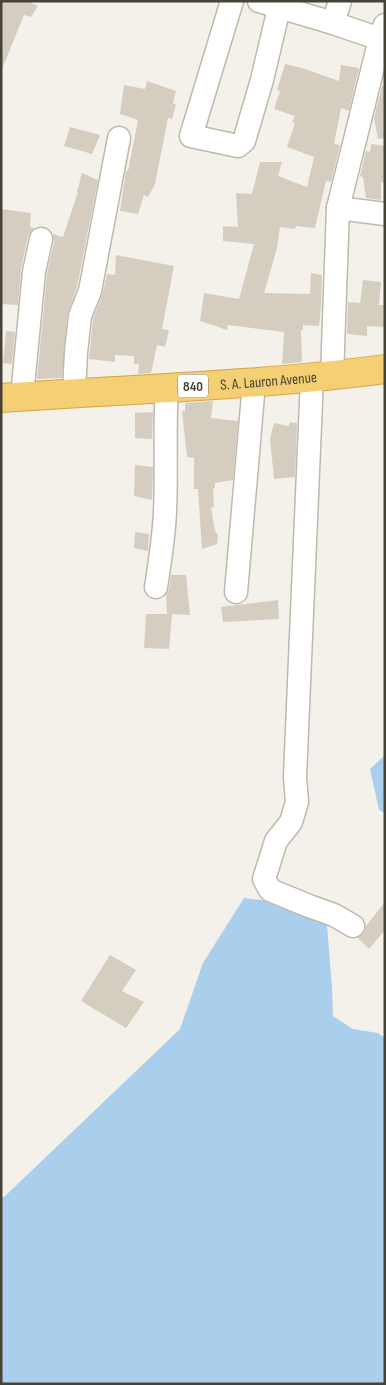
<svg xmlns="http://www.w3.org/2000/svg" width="386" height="1385" font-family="'Sofia Sans Condensed',sans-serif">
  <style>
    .water { fill: #aacfec }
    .building { fill: #d5cdc0 }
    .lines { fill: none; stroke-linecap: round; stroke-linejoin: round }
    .minor-casing { stroke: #bfb9ad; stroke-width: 25 }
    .highway-casing { stroke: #d4a443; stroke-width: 30 }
    .minor { stroke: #fff; stroke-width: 22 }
    .highway { stroke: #f5cf73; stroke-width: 28 }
    .labels { text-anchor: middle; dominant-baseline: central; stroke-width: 4; stroke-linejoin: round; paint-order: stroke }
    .shield { fill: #fff; stroke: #7e7b74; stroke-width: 1 }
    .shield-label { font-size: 14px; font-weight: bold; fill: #474238 }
    .street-label { font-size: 15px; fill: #474238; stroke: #fff }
  </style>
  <rect width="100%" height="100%" fill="#f4f1ea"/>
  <g class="water">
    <path d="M 385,755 L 385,813 L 379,810 L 370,769 Z"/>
    <path d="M 244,898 L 295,904 L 327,925 L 332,987 L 333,1016 L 353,1029 L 378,1033 L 385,1038 L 385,1384 L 1,1384 L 1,1197 L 4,1197 L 180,1029 L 203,963 Z"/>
  </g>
  <g class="building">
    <path d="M 1,1 L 30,1 L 29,2 L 38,6 L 31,17 L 24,15 L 2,69 Z"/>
    <path d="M 285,64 L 302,68 L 339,81 L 341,65 L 359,68 L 349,111 L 341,108 L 334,144 L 340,145 L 331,182 L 326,181 L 315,228 L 296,226 L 295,229 L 280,227 L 277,248 L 264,293 L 310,294 L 311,273 L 322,275 L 321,306 L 319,326 L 303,325 L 303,330 L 301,330 L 302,362 L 282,364 L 284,332 L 228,325 L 227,330 L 200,321 L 204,293 L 239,299 L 254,244 L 223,241 L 223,226 L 238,227 L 236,193 L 252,194 L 260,162 L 282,162 L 278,176 L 307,187 L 314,157 L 287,147 L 295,123 L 292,122 L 295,116 L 274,109 L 280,91 L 277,90 Z"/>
    <path d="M 147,81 L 176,91 L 173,103 L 176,105 L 172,119 L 168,118 L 155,184 L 148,197 L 144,195 L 138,214 L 120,211 L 126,171 L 128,171 L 138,120 L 120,114 L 124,85 L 145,89 Z"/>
    <path d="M 382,86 L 385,87 L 385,138 L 378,139 L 374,118 Z"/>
    <path d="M 70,127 L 100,135 L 92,154 L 64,146 Z"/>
    <path d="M 371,144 L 385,146 L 385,183 L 381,182 L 381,200 L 366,198 L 363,177 L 360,176 L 366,151 L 370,152 Z"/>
    <path d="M 82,173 L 98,180 L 77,287 L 67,315 L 62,378 L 37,379 L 47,274 L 54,242 L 53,234 L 63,237 L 78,192 L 77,192 Z"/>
    <path d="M 1,209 L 31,213 L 30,227 L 34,228 L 31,231 L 28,236 L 21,269 L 18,305 L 1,304 Z"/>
    <path d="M 116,255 L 174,266 L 162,329 L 169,330 L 165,347 L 157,345 L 151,373 L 138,374 L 139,364 L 134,364 L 134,356 L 115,355 L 115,362 L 89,359 L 93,319 L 102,296 L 107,274 L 115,275 Z"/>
    <path d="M 363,280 L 381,282 L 379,305 L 385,305 L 385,327 L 367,326 L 367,336 L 347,334 L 348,302 L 360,303 Z"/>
    <path d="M 6,331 L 15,332 L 12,364 L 3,363 Z"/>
    <path d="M 213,401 L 211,418 L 238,421 L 233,480 L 215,483 L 215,488 L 213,489 L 214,508 L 211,507 L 215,531 L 218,535 L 217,544 L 202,549 L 198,489 L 194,489 L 194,458 L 187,457 L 182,411 L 185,411 L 185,403 Z"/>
    <path d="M 153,412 L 152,439 L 135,438 L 135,413 Z"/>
    <path d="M 290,422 L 297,423 L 295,477 L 274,479 L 270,439 L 274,423 L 289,426 Z"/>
    <path d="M 135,465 L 153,467 L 152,500 L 134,496 Z"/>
    <path d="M 135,532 L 149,534 L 148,551 L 134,548 Z"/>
    <path d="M 171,575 L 186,575 L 190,615 L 172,614 L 169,649 L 144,648 L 146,614 L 167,614 L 166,596 L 169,589 Z"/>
    <path d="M 278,600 L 279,619 L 223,622 L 221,607 Z"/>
    <path d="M 385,902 L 385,930 L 369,949 L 358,938 L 364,933 L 366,926 Z"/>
    <path d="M 110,955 L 136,970 L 122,991 L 144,1002 L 126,1028 L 81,1001 Z"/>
  </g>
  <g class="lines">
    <g class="minor-casing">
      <g id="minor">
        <path d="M 232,1 L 191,136 L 238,146 L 244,141 L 262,80 L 279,8"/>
        <path d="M 259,1 L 333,23 L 380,39"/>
        <path d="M 333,23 L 340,1"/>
        <path d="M 338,208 L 385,214"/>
        <path d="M 332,376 L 338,208 L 380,39 L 385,25"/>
        <path d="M 312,378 L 295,777 L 297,802 L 291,822 L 276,841 L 264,879 L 270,890 L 309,906 L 334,915 L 353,926"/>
        <path d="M 74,393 L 76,352 L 80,316 L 90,291 L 119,138"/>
        <path d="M 22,396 L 34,272 L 41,239"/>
        <path d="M 156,587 C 160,562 164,537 165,511 C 167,470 164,428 167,387"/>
        <path d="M 236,592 L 254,383"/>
      </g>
    </g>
    <g class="highway-casing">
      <g id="highway">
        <path id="s1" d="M 1,398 C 129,389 258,386 385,369"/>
      </g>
    </g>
    <use href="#minor" class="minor"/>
    <use href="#highway" class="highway"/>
  </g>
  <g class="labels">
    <rect class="shield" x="178" y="374.5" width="30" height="23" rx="4"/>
    <g class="shield-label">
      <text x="193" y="386">840</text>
    </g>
    <g class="street-label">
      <text stroke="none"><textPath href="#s1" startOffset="268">S. A. Lauron Avenue</textPath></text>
    </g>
  </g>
  <rect width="386" height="1385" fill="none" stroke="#474238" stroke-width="5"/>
</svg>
